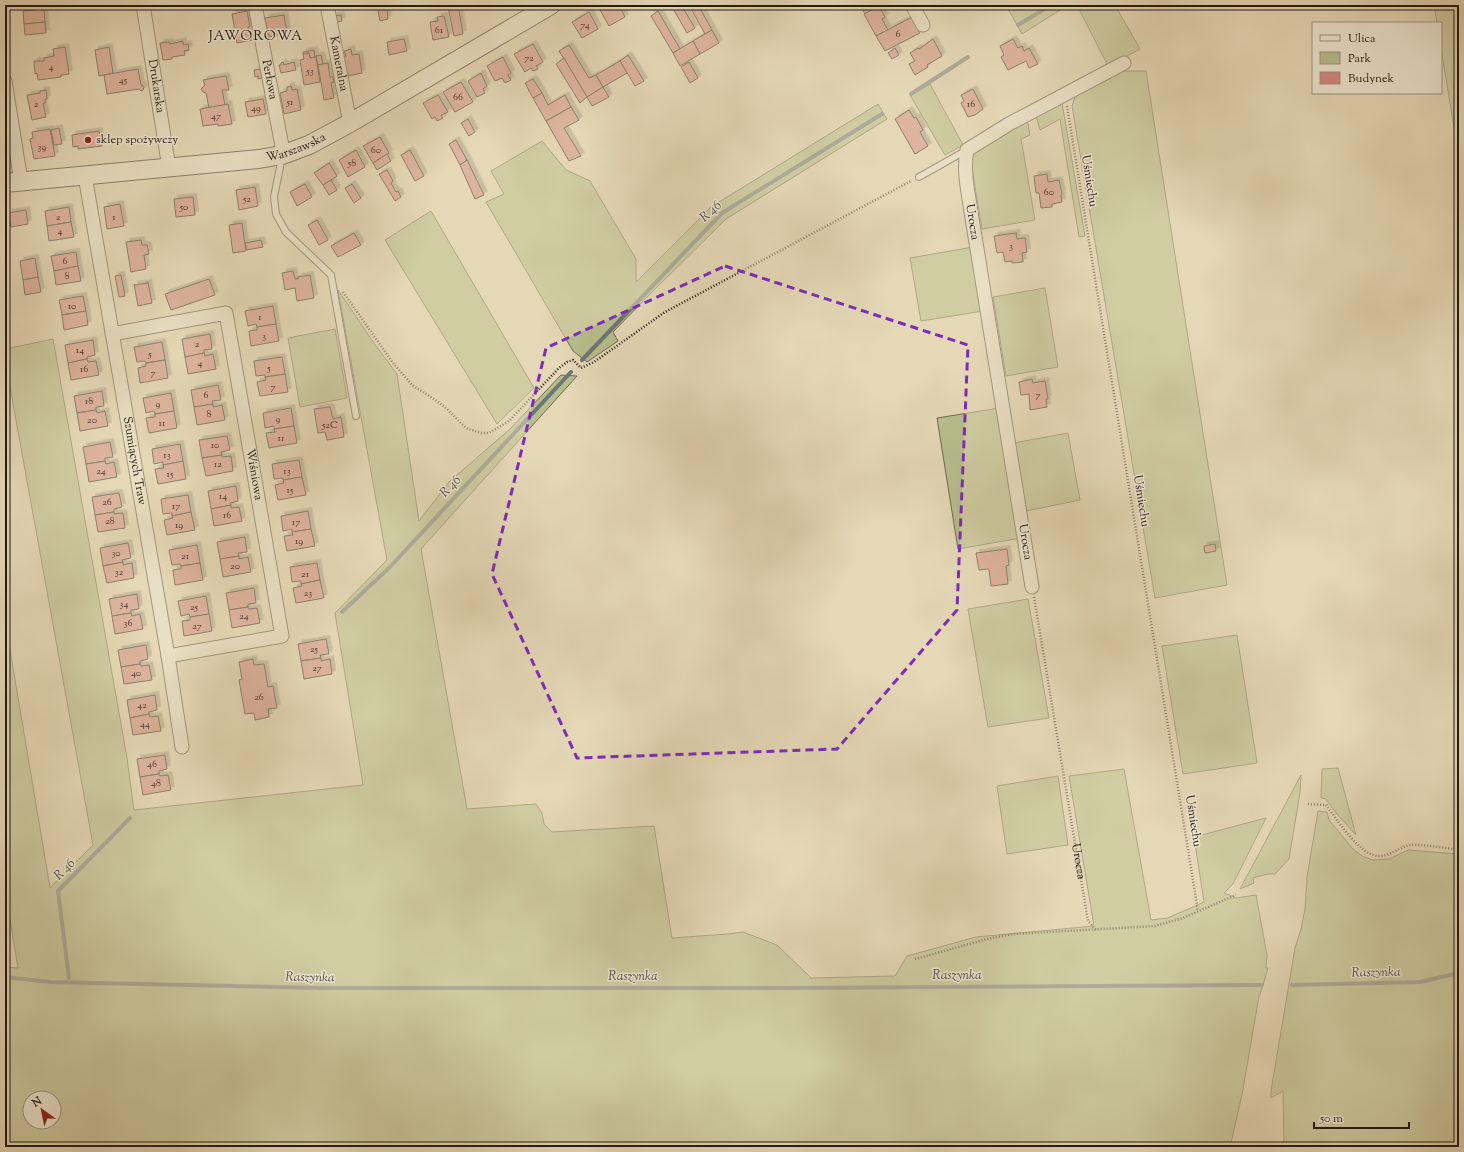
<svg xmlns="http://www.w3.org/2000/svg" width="1464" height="1152" font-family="'Sorts Mill Goudy',serif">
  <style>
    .green { fill: #b7be8d; stroke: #6d6b50; fill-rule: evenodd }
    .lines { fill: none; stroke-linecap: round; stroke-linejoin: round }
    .stream { stroke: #6c7777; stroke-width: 4 }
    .building { fill: #d3887e; stroke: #231812; filter: url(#shadow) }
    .lane-casing { stroke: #54483b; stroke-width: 8 }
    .street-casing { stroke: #54483b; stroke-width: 15 }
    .secondary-casing { stroke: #231812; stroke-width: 20 }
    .path { stroke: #231812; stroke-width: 2.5; stroke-dasharray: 1 2; stroke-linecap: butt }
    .lane { stroke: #eee6d0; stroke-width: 6 }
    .street { stroke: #eee6d0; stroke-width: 13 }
    .secondary { stroke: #eee6d0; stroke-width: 18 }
    .marked { fill: none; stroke: #7b2cbf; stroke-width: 3; stroke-dasharray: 8 5; stroke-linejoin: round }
    .poi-dot { fill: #8f2418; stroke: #eee6d0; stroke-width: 1.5 }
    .labels { text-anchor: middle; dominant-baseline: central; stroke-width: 3; stroke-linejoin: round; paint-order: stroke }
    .number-label { font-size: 10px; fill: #4f342d }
    .street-label { font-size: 12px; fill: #231812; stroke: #eee6d0 }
    .poi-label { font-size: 12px; fill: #231812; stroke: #eee6d0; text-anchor: start }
    .water-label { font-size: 13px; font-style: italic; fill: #4d4f4d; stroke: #eee6d0 }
    .quarter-label { font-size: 14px; letter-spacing: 1px; fill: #231812; stroke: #eee6d0 }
  </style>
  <defs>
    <filter id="shadow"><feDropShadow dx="3.5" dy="-3.5" stdDeviation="0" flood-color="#0004"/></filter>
  </defs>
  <rect width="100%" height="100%" fill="#e5d8b7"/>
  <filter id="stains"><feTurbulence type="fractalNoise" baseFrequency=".005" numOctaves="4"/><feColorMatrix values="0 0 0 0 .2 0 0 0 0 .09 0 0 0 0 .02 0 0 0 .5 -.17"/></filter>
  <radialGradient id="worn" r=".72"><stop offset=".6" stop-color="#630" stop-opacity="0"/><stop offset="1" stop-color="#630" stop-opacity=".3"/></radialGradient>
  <g class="green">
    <path d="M 1006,5 L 1068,5 L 1022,34 Z"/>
    <path d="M 1077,5 L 1115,5 L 1140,49 L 1108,66 Z"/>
    <path d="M 1434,5 L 1455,5 L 1459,30 L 1459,157 L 1441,48 L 1441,23 L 1437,23 Z"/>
    <path d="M 1118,71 L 1146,71 L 1227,585 L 1155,598 L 1072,106 L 1076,94 Z"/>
    <path d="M 930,84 L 963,145 L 945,155 L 910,95 Z"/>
    <path d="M 1062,103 L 1085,236 L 1079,237 L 1060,119 L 1040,130 L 1036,116 Z"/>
    <path d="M 878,104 L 887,119 L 726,219 L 650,294 L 613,332 L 618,341 L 587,362 L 573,351 L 486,202 L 504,194 L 491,171 L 542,141 L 566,170 L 590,181 L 636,259 L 636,282 L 711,207 Z"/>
    <path d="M 1025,120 L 1028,124 L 1030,135 L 1021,139 L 1035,220 L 982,229 L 971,163 L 972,156 L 976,149 Z"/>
    <path d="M 431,211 L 534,388 L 497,424 L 385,240 Z"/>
    <path d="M 973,247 L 983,311 L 921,321 L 910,258 Z"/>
    <path d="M 1045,288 L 1058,367 L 1006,376 L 993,297 Z"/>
    <path d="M 338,290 L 376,346 L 397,374 L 419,521 L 449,482 L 510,429 L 561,375 L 577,376 L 421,549 L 467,809 L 536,804 L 542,813 L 544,824 L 552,832 L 654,826 L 672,938 L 728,934 L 743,932 L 777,945 L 811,978 L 895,976 L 907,956 L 976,937 L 1094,926 L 1069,776 L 1124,769 L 1151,920 L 1168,918 L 1204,902 L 1194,837 L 1266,818 L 1233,884 L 1224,893 L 1236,898 L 1256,895 L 1267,955 L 1266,968 L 1268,968 L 1260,995 L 1259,996 L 1242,1095 L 1230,1147 L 5,1147 L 5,967 L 18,968 L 5,889 L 5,620 L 50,888 L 93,845 L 8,376 L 5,376 L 5,349 L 53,339 L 127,758 L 134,810 L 363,785 L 335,613 L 387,560 ZM 30,1098 L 54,1098 L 54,1122 L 30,1122 Z"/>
    <path d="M 335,329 L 347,398 L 300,407 L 288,338 Z"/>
    <path d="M 999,408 L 1021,538 L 958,549 L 937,418 Z"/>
    <path d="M 1068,433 L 1080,500 L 1026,511 L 1013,443 Z"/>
    <path d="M 1028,599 L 1049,718 L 988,727 L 968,609 Z"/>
    <path d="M 1237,635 L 1257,763 L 1183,774 L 1162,646 Z"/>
    <path d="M 1338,768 L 1356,835 L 1336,813 L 1326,799 L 1321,798 L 1322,769 Z"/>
    <path d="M 1301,775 L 1300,793 L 1289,859 L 1275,874 L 1268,874 L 1253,878 L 1254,883 L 1240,889 Z"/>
    <path d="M 1058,776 L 1068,845 L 1007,854 L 997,786 Z"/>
    <path d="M 1318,811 L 1327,812 L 1329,820 L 1353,849 L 1364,857 L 1373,860 L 1389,859 L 1408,850 L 1459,854 L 1459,1147 L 1282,1147 L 1284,1139 L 1283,1091 L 1271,1098 L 1271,1091 L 1295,948 L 1301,929 L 1305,909 L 1307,877 Z"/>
  </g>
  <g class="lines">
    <g class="stream">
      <path d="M 1018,25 L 1051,5"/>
      <path d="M 911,94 L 968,57"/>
      <path d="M 582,360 L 722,213 L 882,114"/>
      <path d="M 342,612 L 390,567 L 571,372"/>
      <path d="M 5,977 L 50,982 L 319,988 L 793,988 L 1262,985"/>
      <path d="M 69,978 L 58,891 L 130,818"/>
      <path d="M 1292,985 L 1420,982 L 1459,973"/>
    </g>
  </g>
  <g class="building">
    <path d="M 383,5 L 388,6 L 388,9 L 387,9 L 388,19 L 380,21 L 377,6 Z"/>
    <path d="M 458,5 L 463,34 L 454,36 L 448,7 Z"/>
    <path d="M 605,5 L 619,5 L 625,17 L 609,26 L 599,8 Z"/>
    <path d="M 671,5 L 681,5 L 695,28 L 687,33 Z"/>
    <path d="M 689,5 L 698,5 L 712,30 L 705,34 Z"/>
    <path d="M 860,5 L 878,5 L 879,6 L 865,14 Z"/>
    <path d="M 879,6 L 885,17 L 882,19 L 888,30 L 876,36 L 864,14 Z"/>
    <path d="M 44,9 L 45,22 L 24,24 L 23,11 Z"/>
    <path d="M 247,11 L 250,26 L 248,27 L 248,31 L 251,31 L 252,40 L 237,43 L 232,14 Z"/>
    <path d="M 658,11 L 680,49 L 673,53 L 651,16 Z"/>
    <path d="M 589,12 L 598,29 L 582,38 L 572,22 Z"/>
    <path d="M 284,15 L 287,33 L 269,37 L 265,18 Z"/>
    <path d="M 341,15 L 342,21 L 334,23 L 333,16 Z"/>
    <path d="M 444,16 L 449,37 L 433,40 L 430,22 L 438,21 L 437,17 Z"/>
    <path d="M 912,17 L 920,33 L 885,51 L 876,36 Z"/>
    <path d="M 45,22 L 46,33 L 25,35 L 24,24 Z"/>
    <path d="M 712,30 L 719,43 L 700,54 L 693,41 Z"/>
    <path d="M 404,39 L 407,51 L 389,55 L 387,42 Z"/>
    <path d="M 933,39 L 942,56 L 927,65 L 928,67 L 915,75 L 909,64 L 915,61 L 910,53 L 918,48 L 919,49 Z"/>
    <path d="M 1013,39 L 1018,48 L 1022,46 L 1024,51 L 1029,48 L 1038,64 L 1029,68 L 1026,61 L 1008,70 L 1001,57 L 1004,55 L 1000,46 Z"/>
    <path d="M 183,41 L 183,45 L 188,44 L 189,50 L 184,51 L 185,55 L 172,57 L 172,59 L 163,60 L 160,43 L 169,42 L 170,44 Z"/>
    <path d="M 693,41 L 700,54 L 680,66 L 673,53 Z"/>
    <path d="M 533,44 L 543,62 L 536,66 L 538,69 L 533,71 L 531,68 L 525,72 L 514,54 Z"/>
    <path d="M 569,45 L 589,78 L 596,75 L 603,87 L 587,97 L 559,51 Z"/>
    <path d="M 65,47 L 69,74 L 61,75 L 61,77 L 38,80 L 37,73 L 35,74 L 34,61 L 44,61 L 44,58 L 54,56 L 53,49 Z"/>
    <path d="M 109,47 L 113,73 L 99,76 L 95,50 Z"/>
    <path d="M 895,48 L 899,55 L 892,59 L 888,53 Z"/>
    <path d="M 351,49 L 352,55 L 359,54 L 362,73 L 343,77 L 339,57 L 346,56 L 344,51 Z"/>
    <path d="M 314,50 L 315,57 L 310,58 L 309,53 L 303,54 L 303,52 Z"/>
    <path d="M 309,53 L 310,58 L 316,57 L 320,82 L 304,85 L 300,60 L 304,59 L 303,54 Z"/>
    <path d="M 321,55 L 323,64 L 318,65 L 316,56 Z"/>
    <path d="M 628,55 L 644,81 L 635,86 L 620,61 Z"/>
    <path d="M 503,57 L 511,73 L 508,75 L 511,80 L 505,83 L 502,78 L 495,81 L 487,66 Z"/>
    <path d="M 564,58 L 587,97 L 580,103 L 556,64 Z"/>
    <path d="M 620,61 L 627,73 L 603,87 L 596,75 Z"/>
    <path d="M 283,62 L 284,65 L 294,62 L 296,70 L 281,73 L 279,65 L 281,65 L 281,63 Z"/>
    <path d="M 689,62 L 698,78 L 690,83 L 681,67 Z"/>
    <path d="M 328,63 L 330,77 L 333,77 L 334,82 L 331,83 L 334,98 L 324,100 L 318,65 Z"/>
    <path d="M 138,69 L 141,85 L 144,87 L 143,90 L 141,91 L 139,89 L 107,94 L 104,75 Z"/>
    <path d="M 262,69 L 264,78 L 258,79 L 258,76 L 255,77 L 254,70 Z"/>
    <path d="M 481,73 L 487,86 L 483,89 L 485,93 L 477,97 L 468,81 Z"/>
    <path d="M 225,76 L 226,76 L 229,90 L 222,90 L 225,105 L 209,108 L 206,93 L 203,92 L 201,89 L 205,85 L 203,80 Z"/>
    <path d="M 533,79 L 542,93 L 533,98 L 525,83 Z"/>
    <path d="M 461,82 L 473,102 L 455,112 L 443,92 Z"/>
    <path d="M 1459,85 L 1459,94 L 1455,95 L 1454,86 Z"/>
    <path d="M 291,86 L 292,90 L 297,89 L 301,110 L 284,114 L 280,93 L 287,91 L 287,87 Z"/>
    <path d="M 603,87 L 609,97 L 592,106 L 587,97 Z"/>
    <path d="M 973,89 L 983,109 L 975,115 L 968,117 L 961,103 L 964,101 L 961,95 Z"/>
    <path d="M 46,90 L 47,99 L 45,99 L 45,103 L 43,103 L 46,117 L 32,120 L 27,95 L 40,93 L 40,91 Z"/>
    <path d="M 542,93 L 548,105 L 565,95 L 571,107 L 546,121 L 533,98 Z"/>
    <path d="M 438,95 L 448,112 L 441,115 L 443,118 L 437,121 L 435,117 L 432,119 L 423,103 Z"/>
    <path d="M 263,99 L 266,114 L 248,117 L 245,102 Z"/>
    <path d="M 228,104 L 232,124 L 218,126 L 218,124 L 203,126 L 200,109 Z"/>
    <path d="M 571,107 L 579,120 L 564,128 L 581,156 L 569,161 L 546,121 Z"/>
    <path d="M 909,110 L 914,118 L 916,117 L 923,130 L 920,132 L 928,146 L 915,154 L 895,119 Z"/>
    <path d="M 468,119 L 475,132 L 469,136 L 461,123 Z"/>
    <path d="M 59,128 L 62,144 L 54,145 L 51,130 Z"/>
    <path d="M 50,129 L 55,156 L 34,159 L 30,139 L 33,138 L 32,132 Z"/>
    <path d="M 99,131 L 102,146 L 78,149 L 78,146 L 73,147 L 72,135 Z"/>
    <path d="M 380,137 L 389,153 L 373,163 L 363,146 Z"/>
    <path d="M 456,140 L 467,160 L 460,165 L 449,144 Z"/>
    <path d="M 356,150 L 365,167 L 348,177 L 339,160 Z"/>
    <path d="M 410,150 L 424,176 L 415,181 L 401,155 Z"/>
    <path d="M 387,154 L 391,161 L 377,170 L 373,163 Z"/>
    <path d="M 467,160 L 484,195 L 475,199 L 460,165 Z"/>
    <path d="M 329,163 L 337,176 L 323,185 L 314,173 Z"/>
    <path d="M 387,170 L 393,181 L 391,183 L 396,192 L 398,191 L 401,197 L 395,201 L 379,174 Z"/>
    <path d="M 1047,174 L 1048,182 L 1059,180 L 1062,194 L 1061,196 L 1062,202 L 1052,204 L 1052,207 L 1041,208 L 1039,193 L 1036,193 L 1034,176 Z"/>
    <path d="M 331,180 L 337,190 L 329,195 L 323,185 Z"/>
    <path d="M 305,184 L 312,197 L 297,206 L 290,192 Z"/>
    <path d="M 352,184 L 361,198 L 354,203 L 345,188 Z"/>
    <path d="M 255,187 L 258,206 L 239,210 L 236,190 Z"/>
    <path d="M 193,197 L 195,215 L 176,217 L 174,199 Z"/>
    <path d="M 120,204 L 124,226 L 107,229 L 104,207 Z"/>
    <path d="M 69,207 L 71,222 L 47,226 L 45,211 Z"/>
    <path d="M 26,210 L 28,224 L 11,227 L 8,213 Z"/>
    <path d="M 317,220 L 328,240 L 319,245 L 308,225 Z"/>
    <path d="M 71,222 L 74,237 L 49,241 L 47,226 Z"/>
    <path d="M 242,223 L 246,251 L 233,253 L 229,225 Z"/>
    <path d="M 354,233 L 361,245 L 338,257 L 331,246 Z"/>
    <path d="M 1016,233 L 1017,233 L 1016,234 L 1017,239 L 1025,238 L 1027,252 L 1022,253 L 1023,262 L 1012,263 L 1012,261 L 1005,262 L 1003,252 L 997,253 L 994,236 Z"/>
    <path d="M 141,240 L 142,245 L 147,245 L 149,254 L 144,255 L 146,269 L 131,272 L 126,242 Z"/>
    <path d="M 261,240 L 263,247 L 247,250 L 245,243 Z"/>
    <path d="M 76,252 L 78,266 L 54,271 L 51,256 Z"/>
    <path d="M 35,258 L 38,277 L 23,280 L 20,261 Z"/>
    <path d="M 78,266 L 81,281 L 56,285 L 54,271 Z"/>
    <path d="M 293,271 L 295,279 L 298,279 L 298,277 L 310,275 L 314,298 L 297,301 L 295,288 L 285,290 L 282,273 Z"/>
    <path d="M 121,275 L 125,296 L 119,297 L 115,276 Z"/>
    <path d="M 38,277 L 41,292 L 25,295 L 23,280 Z"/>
    <path d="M 209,279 L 215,295 L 171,310 L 165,294 Z"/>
    <path d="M 147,282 L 148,282 L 152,303 L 138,306 L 134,284 L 135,285 L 148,283 Z"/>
    <path d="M 83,296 L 86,311 L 62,315 L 59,300 Z"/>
    <path d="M 273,306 L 276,324 L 257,327 L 256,324 L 248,326 L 245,311 Z"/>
    <path d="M 86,311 L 88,325 L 64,330 L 62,315 Z"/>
    <path d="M 276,324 L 279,341 L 251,346 L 249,331 L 257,330 L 257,327 Z"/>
    <path d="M 210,334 L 212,349 L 204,350 L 204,353 L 185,357 L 182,339 Z"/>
    <path d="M 93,340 L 95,355 L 87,357 L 87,359 L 68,363 L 65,345 Z"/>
    <path d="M 162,342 L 165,360 L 146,363 L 145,361 L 137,362 L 134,347 Z"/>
    <path d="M 204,353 L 205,356 L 213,354 L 216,369 L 188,374 L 185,357 Z"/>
    <path d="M 282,357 L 285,374 L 265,377 L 265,375 L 256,376 L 254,361 Z"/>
    <path d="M 87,359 L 88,362 L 96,361 L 99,375 L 71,380 L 68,363 Z"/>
    <path d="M 165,360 L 168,378 L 140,383 L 138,368 L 146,366 L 146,363 Z"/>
    <path d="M 285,374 L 288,392 L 260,396 L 257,382 L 266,380 L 265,377 Z"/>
    <path d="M 1032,379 L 1033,383 L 1045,381 L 1048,399 L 1046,399 L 1047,407 L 1030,410 L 1029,394 L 1021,395 L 1019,382 Z"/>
    <path d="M 218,385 L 221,400 L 212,401 L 213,404 L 194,407 L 191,390 Z"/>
    <path d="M 102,391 L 104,406 L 96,407 L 96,410 L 77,413 L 74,396 Z"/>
    <path d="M 171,393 L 174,411 L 155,414 L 154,411 L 146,413 L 143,398 Z"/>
    <path d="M 213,404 L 213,407 L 222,405 L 225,420 L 197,425 L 194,407 Z"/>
    <path d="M 330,407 L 333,419 L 341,417 L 344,437 L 327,440 L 325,432 L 318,433 L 314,409 Z"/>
    <path d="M 291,408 L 294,426 L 274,429 L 274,426 L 265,428 L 263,413 Z"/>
    <path d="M 96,410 L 97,413 L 105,411 L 108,426 L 80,431 L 77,413 Z"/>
    <path d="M 174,411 L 177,428 L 149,433 L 146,418 L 155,417 L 155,414 Z"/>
    <path d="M 294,426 L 297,443 L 269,448 L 266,433 L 275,432 L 274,429 Z"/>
    <path d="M 227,436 L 230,450 L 221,452 L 222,455 L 202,458 L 199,440 Z"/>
    <path d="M 110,442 L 113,457 L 105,458 L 105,461 L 86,464 L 83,447 Z"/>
    <path d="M 180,444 L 183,461 L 163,465 L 163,462 L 154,464 L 152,449 Z"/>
    <path d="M 222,455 L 222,457 L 231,456 L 233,471 L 206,476 L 202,458 Z"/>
    <path d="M 299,460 L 302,477 L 283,480 L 283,478 L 274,479 L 272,464 Z"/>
    <path d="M 105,461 L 106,464 L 114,462 L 117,477 L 89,482 L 86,464 Z"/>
    <path d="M 183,461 L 186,479 L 158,484 L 155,469 L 164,468 L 163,465 Z"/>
    <path d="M 302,477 L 306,495 L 278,500 L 275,485 L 284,483 L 283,480 Z"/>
    <path d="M 236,486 L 238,501 L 230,503 L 231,505 L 211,509 L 208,491 Z"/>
    <path d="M 119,493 L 122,507 L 114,509 L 114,512 L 95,515 L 92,497 Z"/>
    <path d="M 188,495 L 191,512 L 172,516 L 172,513 L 163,514 L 161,499 Z"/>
    <path d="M 231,505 L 231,508 L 239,507 L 242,521 L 214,526 L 211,509 Z"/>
    <path d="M 308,511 L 311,529 L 292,532 L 292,529 L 283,531 L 281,516 Z"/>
    <path d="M 114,512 L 114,514 L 123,513 L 125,528 L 98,532 L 95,515 Z"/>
    <path d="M 191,512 L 195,530 L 167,535 L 164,520 L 173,518 L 172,516 Z"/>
    <path d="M 311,529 L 315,546 L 287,551 L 284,536 L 293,535 L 292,532 Z"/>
    <path d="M 245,537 L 247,552 L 238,553 L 239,556 L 220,559 L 217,542 Z"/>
    <path d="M 128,543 L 131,558 L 122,560 L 123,562 L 103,566 L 100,548 Z"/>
    <path d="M 1215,544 L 1216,551 L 1205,553 L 1204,546 Z"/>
    <path d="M 197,545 L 200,563 L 181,566 L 180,564 L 172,565 L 169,550 Z"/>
    <path d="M 1007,549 L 1009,565 L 1006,566 L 1008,584 L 991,586 L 989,570 L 988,569 L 979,570 L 976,553 Z"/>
    <path d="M 239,556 L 239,559 L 248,557 L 251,572 L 223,577 L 220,559 Z"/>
    <path d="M 123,562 L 123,565 L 132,563 L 134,578 L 107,583 L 103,566 Z"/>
    <path d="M 200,563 L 203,580 L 175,585 L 173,570 L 181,569 L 181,566 Z"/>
    <path d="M 317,563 L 320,580 L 301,584 L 301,581 L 292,582 L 290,567 Z"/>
    <path d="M 320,580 L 324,598 L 296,603 L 293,588 L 302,586 L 301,584 Z"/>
    <path d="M 254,588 L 256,603 L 248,604 L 248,607 L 229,610 L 226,593 Z"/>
    <path d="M 137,594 L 139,609 L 131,610 L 131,613 L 112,616 L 109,599 Z"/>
    <path d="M 206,596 L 209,614 L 190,617 L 189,614 L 181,616 L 178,601 Z"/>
    <path d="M 248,607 L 249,609 L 257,608 L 260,623 L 232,628 L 229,610 Z"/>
    <path d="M 131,613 L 132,616 L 140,614 L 143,629 L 115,634 L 112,616 Z"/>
    <path d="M 209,614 L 212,631 L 184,636 L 182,621 L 190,620 L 190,617 Z"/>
    <path d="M 326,639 L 329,654 L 320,655 L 321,658 L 301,661 L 298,644 Z"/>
    <path d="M 146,645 L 148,659 L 140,661 L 140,664 L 121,667 L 118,650 Z"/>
    <path d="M 321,658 L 321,661 L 330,659 L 332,674 L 304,679 L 301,661 Z"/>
    <path d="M 253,659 L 254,665 L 264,664 L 268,687 L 273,686 L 277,708 L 268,709 L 269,717 L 255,720 L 254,713 L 245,714 L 239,680 L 242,679 L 239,662 Z"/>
    <path d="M 140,664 L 141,666 L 149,665 L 152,680 L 124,684 L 121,667 Z"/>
    <path d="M 155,695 L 157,710 L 149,712 L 149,714 L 130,718 L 127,700 Z"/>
    <path d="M 149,714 L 150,717 L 158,716 L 161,731 L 133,735 L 130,718 Z"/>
    <path d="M 165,755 L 167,769 L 159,771 L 159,774 L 140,777 L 137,759 Z"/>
    <path d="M 159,774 L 160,776 L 168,775 L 171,790 L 143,795 L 140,777 Z"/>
  </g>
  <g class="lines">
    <g class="lane-casing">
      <g id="lane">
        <path d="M 282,157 L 274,197 L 276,214 L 286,232 L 331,275 L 356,416"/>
        <path d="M 919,177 L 967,150"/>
      </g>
    </g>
    <g class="street-casing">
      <g id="street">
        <path id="s2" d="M 143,5 L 169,168"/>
        <path id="s3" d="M 255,5 L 282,146 L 282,155"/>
        <path id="s4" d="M 327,5 L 350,123"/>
        <path d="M 912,5 L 923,25"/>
        <path d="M 5,81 L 21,181"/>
        <path id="s5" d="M 85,176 L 168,656 L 182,747"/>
        <path id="s6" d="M 112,334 L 226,313 L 282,636 L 168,656"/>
        <path d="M 1032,587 L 971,212 C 968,191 963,171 967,150 L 1009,124 L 1124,63"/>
      </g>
    </g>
    <g class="secondary-casing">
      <g id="secondary">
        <path id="s7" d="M 5,183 L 259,159 L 282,155 L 309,145 L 350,123 L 551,5"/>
      </g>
    </g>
    <g class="path">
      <path d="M 1067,106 L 1198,911"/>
      <path d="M 343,292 L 393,363 L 412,385 L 431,397 L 445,407 L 466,428 L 481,433 L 489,433 L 509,421 L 559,368 L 567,362 L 573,360 L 581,368 L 594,362 L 665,312 L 911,181"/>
      <path id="s1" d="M 1034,597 L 1088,921 L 1096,930"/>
      <path d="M 1308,804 L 1326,805 C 1337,819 1359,855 1378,856 C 1389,857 1399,847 1410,845 C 1421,844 1447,848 1459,850"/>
      <path d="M 915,959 L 987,939 L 1013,934 L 1155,926 L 1183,918 L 1236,895"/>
    </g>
    <use href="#lane" class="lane"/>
    <use href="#street" class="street"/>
    <use href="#secondary" class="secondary"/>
  </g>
  <path d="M0 0H1464V1152H0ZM 725,266 L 968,345 L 957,610 L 837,749 L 577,758 L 492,574 L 546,348 Z" fill="#e5d8b7" fill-opacity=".55" fill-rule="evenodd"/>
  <path class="marked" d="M 725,266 L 968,345 L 957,610 L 837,749 L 577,758 L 492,574 L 546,348 Z"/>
  <circle class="poi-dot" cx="88" cy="140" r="4"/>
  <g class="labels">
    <g class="number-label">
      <text x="585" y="25">74</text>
      <text x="439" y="30">61</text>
      <text x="898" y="34">6</text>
      <text x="529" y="58">72</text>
      <text x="51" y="67">4</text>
      <text x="310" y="71">53</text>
      <text x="123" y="80">45</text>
      <text x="458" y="97">66</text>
      <text x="290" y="102">51</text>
      <text x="36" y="104">2</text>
      <text x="971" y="104">16</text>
      <text x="256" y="108">49</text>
      <text x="216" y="116">47</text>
      <text x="42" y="147">39</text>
      <text x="376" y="150">60</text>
      <text x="352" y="163">58</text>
      <text x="1049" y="192">60</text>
      <text x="247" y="199">52</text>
      <text x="184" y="207">50</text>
      <text x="58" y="217">2</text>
      <text x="114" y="217">1</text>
      <text x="60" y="231">4</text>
      <text x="1011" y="246">3</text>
      <text x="65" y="261">6</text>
      <text x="67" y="276">8</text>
      <text x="72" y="306">10</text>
      <text x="260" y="317">1</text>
      <text x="264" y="336">3</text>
      <text x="197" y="344">2</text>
      <text x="80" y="350">14</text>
      <text x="150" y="354">5</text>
      <text x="200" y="363">4</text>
      <text x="269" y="368">5</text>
      <text x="84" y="369">16</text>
      <text x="153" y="373">7</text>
      <text x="273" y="387">7</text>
      <text x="206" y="395">6</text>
      <text x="1038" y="395">7</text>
      <text x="89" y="401">18</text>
      <text x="158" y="404">9</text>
      <text x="209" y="414">8</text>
      <text x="278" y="419">9</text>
      <text x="92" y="420">20</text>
      <text x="162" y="423">11</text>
      <text x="330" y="425">52C</text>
      <text x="281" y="438">11</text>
      <text x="215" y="445">10</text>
      <text x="167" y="455">13</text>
      <text x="218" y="464">12</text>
      <text x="101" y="471">24</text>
      <text x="287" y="471">13</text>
      <text x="170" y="474">15</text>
      <text x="290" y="490">15</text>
      <text x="223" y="496">14</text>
      <text x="107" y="502">26</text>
      <text x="176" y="506">17</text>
      <text x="227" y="515">16</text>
      <text x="110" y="521">28</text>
      <text x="296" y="522">17</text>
      <text x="179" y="525">19</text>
      <text x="299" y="541">19</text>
      <text x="116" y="553">30</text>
      <text x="185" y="556">21</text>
      <text x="235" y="566">20</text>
      <text x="119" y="572">32</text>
      <text x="305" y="574">21</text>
      <text x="308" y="593">23</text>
      <text x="124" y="604">34</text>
      <text x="194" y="607">25</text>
      <text x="244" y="616">24</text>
      <text x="128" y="623">36</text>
      <text x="197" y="626">27</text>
      <text x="314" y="649">25</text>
      <text x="317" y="668">27</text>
      <text x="136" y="673">40</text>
      <text x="259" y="697">26</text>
      <text x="142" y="705">42</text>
      <text x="145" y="724">44</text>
      <text x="152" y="764">46</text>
      <text x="156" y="783">48</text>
    </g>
    <g class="street-label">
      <text stroke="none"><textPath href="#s4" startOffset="60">Kameralna</textPath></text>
      <text stroke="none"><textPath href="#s3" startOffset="76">Perłowa</textPath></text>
      <text stroke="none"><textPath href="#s2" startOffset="82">Drukarska</textPath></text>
      <text stroke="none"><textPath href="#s7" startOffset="294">Warszawska</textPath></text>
      <text transform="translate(1089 181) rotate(81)">Uśmiechu</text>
      <text transform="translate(972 222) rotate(81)">Urocza</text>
      <text stroke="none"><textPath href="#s5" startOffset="289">Szumiących Traw</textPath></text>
      <text stroke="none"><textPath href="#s6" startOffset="280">Wiśniowa</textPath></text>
      <text transform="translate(1141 501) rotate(81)">Uśmiechu</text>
      <text transform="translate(1025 542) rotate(81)">Urocza</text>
      <text transform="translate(1193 821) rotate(81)">Uśmiechu</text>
      <text stroke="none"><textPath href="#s1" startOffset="268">Urocza</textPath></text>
    </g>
    <g class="poi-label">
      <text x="96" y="140">sklep spożywczy</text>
    </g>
    <g class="water-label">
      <text transform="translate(711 212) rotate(-42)">R 46</text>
      <text transform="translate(451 487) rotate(-47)">R 46</text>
      <text transform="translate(65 870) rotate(-45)">R 46</text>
      <text transform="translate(1376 973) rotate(-1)">Raszynka</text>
      <text x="957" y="976">Raszynka</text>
      <text x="633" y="977">Raszynka</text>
      <text transform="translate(310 978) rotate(1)">Raszynka</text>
    </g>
    <g class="quarter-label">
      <text x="256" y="37">JAWOROWA</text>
    </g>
  </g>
  <rect width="1464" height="1152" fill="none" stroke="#e5d8b7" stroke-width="20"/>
  <rect x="6" y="6" width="1452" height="1140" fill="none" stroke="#231812" stroke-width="2"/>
  <rect x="10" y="10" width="1444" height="1132" fill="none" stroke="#231812"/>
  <rect x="1312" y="22" width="130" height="72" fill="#eee6d0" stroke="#9d9484"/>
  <rect x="1320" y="35" width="20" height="6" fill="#eee6d0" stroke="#9d9484"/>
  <text x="1348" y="42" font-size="12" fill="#231812">Ulica</text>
  <rect x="1320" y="52" width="20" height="12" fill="#b7be8d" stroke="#9d9484"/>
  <text x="1348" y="62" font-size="12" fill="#231812">Park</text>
  <rect x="1320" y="72" width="20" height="12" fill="#d3887e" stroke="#9d9484"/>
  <text x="1348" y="82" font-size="12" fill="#231812">Budynek</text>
  <g transform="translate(42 1110) rotate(327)"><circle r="19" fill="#eee6d0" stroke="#9d9484"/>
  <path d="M0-3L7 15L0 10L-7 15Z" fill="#8f2418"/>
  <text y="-6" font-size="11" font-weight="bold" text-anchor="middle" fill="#231812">N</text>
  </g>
  <path d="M1314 1122v6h95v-6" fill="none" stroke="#231812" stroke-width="2"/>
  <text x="1320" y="1122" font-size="12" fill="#231812" stroke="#eee6d0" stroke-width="3" paint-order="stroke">50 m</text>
  <rect width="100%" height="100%" filter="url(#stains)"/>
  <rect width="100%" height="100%" fill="url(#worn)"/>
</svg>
